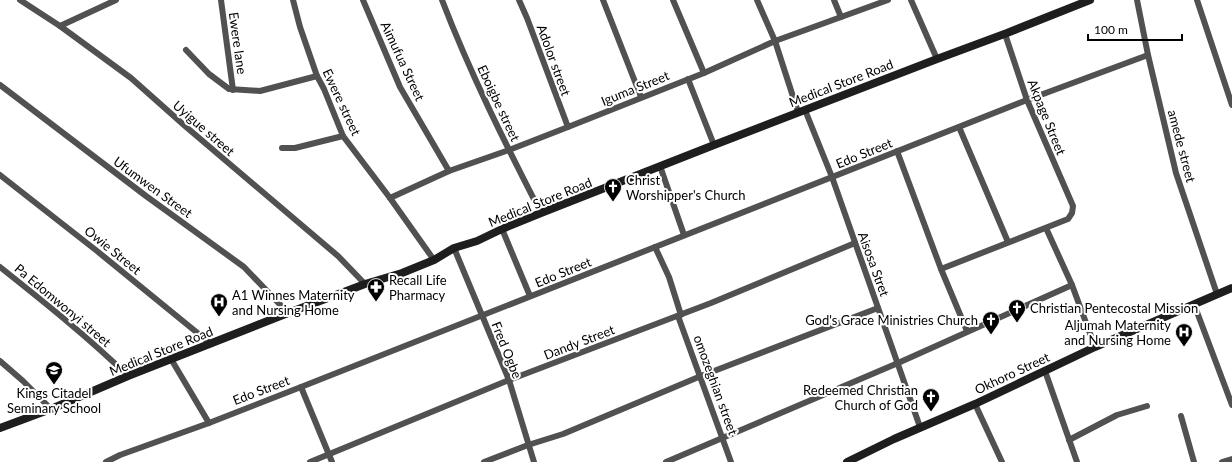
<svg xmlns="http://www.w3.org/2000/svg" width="1232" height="462" font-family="Lato,sans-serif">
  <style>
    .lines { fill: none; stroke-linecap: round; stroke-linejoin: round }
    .street { stroke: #515151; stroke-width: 6 }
    .secondary { stroke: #1e1e1e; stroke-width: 8 }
    .labels { text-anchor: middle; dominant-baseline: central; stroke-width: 4; stroke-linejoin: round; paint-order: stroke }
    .street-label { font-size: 13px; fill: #000; stroke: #fff }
    .poi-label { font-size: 13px; fill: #000; stroke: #fff; text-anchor: start }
  </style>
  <rect width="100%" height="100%" fill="#fff"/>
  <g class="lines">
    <g class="street">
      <path d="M 20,0 L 60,26 L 131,78 L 185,126 L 338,256 L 365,284"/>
      <path d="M 221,0 L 233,90"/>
      <path d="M 293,0 L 300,27 L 317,76 L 324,89 L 343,136 L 390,198 L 434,260"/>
      <path d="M 363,0 L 400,87 L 449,171"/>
      <path d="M 442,0 C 470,73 505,143 541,213"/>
      <path d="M 519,0 L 527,18 L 568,127"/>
      <path d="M 603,0 L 641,97"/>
      <path d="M 673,0 L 704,73"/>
      <path d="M 757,0 L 775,41 L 798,112"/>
      <path d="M 834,0 L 841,17"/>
      <path d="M 911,0 L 937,59"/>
      <path d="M 1137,0 L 1148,55 L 1176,173 L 1217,294"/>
      <path d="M 1197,0 L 1232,105"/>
      <path d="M 60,26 L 116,0"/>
      <path d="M 186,50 L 209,74 L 229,89 L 260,91 L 317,76"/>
      <path d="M 688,79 L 714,145"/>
      <path d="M 0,85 L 146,196 L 244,267 L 288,313"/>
      <path d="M 805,110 L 832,177 L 920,427"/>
      <path d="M 959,127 L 1008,242"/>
      <path d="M 282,148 L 295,148 L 343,136"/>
      <path d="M 897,151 L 941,269 L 967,331"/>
      <path d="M 660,166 L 684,235"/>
      <path d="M 0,175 L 97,251 L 211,344"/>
      <path d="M 390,198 L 449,171 L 509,150 L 568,127 L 704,73 L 775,41 L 888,0"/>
      <path d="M 1046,228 L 1072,285 L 1095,347"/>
      <path d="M 502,229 L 530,296"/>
      <path d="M 655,247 L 669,277 L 681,315"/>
      <path d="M 454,248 L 509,380 L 534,462"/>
      <path d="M 0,267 C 44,302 88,337 128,376"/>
      <path d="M 941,269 L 1068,219 L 1072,213 L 1073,206 L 1027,100 L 1005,34"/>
      <path d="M 1194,304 L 1232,405"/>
      <path d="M 678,316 L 731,462"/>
      <path d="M 171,359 L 209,423"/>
      <path d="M 0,361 L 23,381 L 51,409"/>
      <path d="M 1045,371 L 1077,462"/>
      <path d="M 301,387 L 332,462"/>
      <path d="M 975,404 L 1002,462"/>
      <path d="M 1181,416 L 1194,462"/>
      <path d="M 1069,440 L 1117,415 L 1147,406"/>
      <path d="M 106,462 L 120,455 L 209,423 L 301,387 L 1027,100 L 1148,55"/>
      <path d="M 310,462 L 509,380 L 711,303 L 855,243"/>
      <path d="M 484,462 L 528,445 L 563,434 L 701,376 L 878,308"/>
      <path d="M 666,462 L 898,363 L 1072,285"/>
      <path d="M 1222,462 L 1232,459"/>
    </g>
    <g class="secondary">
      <path d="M 0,428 L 51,409 L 128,376 L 288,313 L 365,284 L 402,273 L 434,260 L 454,248 L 477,241 L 502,229 L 541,213 L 714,145 L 937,59 L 1007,33 L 1090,0"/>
      <path d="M 847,462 L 894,439 L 975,404 L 1095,347 L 1232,288"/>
    </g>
  </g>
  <defs>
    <g id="church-pin" transform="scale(0.9)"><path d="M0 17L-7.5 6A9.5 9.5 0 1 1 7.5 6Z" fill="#000" stroke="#fff"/><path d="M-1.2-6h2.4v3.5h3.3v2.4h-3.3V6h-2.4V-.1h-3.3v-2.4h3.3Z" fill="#fff"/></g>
    <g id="pharmacy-pin" transform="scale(0.9)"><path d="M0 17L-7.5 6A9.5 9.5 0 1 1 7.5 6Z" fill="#000" stroke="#fff"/><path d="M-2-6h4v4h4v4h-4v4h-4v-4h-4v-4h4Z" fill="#fff"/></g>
    <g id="hospital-pin" transform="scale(0.9)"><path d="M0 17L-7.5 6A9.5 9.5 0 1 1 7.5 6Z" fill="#000" stroke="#fff"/><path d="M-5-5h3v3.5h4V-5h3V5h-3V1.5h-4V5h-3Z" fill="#fff"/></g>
    <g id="school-pin" transform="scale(0.9)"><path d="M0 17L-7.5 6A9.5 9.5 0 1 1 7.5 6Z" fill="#000" stroke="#fff"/><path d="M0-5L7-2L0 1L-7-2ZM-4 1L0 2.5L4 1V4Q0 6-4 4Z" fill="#fff"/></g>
  </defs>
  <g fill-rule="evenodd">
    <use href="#church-pin" x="613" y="187"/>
    <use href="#pharmacy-pin" x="376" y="287"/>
    <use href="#hospital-pin" x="219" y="302"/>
    <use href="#church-pin" x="1017" y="308"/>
    <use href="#church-pin" x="991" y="320"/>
    <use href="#hospital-pin" x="1184" y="332"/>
    <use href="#school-pin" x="54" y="370"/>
    <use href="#church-pin" x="931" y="397"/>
  </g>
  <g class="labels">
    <g class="street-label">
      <text transform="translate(238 43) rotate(82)">Ewere lane</text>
      <text transform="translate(554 60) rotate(70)">Adolor street</text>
      <text transform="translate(403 61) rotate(65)">Aimufua Street</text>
      <text transform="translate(841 83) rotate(-21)">Medical Store Road</text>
      <text transform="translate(635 88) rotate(-22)">Iguma Street</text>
      <text transform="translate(342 102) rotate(65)">Ewere street</text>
      <text transform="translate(499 103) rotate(65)">Eboigbe street</text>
      <text transform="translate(1047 117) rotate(68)">Akpage Street</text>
      <text transform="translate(204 128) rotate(41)">Uyigue street</text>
      <text transform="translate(1182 146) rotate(75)">amede street</text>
      <text transform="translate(864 153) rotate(-22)">Edo Street</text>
      <text transform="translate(153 187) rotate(36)">Ufumwen Street</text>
      <text transform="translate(540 202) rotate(-22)">Medical Store Road</text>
      <text transform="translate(113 250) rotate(39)">Owie Street</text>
      <text transform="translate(874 264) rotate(70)">Aisosa Stret</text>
      <text transform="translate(563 272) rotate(-22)">Edo Street</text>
      <text transform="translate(63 305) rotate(40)">Pa Edomwonyi street</text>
      <text transform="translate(579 342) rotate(-21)">Dandy Street</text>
      <text transform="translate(507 350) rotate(68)">Fred Ogbe</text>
      <text transform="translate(161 351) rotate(-22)">Medical Store Road</text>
      <text transform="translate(1012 373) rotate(-25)">Okhoro Street</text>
      <text transform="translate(716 385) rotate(70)">omozeghian street</text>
      <text transform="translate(261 390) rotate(-21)">Edo Street</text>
    </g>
    <g class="poi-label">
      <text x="626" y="180">Christ<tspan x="626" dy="15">Worshipper's Church</tspan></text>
      <text x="389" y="280">Recall Life<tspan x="389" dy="15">Pharmacy</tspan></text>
      <text x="232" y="295">A1 Winnes Maternity<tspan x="232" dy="15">and Nursing Home</tspan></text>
      <text x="1030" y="308">Christian Pentecostal Mission</text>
      <text x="978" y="320" text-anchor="end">God's Grace Ministries Church</text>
      <text x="1171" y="325" text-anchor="end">Aljumah Maternity<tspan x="1171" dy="15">and Nursing Home</tspan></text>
      <text x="918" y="390" text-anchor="end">Redeemed Christian<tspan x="918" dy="15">Church of God</tspan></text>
      <text x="54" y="393" text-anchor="middle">Kings Citadel<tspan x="54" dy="15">Seminary School</tspan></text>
    </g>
  </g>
  <path d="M1088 34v6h94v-6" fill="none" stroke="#000000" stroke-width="2"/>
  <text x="1094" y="34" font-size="12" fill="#000000" stroke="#ffffff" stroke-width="3" paint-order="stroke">100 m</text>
</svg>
